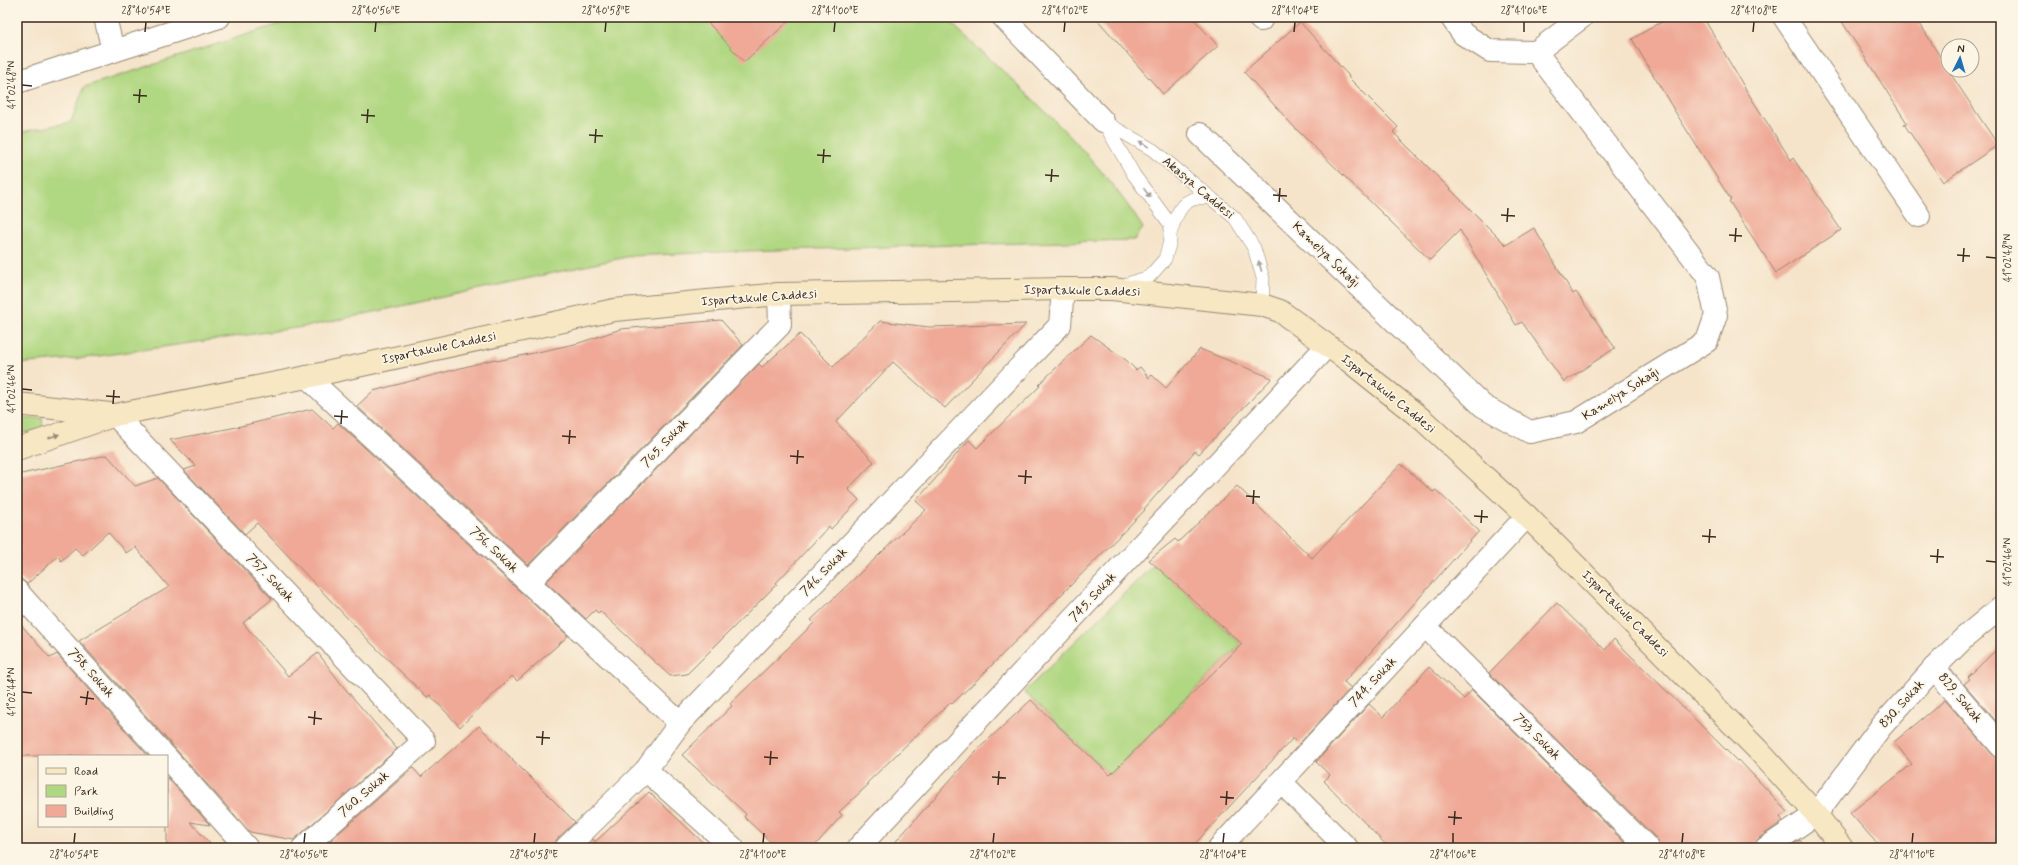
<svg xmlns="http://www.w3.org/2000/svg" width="2018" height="865" font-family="Mynerve,sans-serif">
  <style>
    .green { fill: #b0d781; stroke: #768050 }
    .building { fill: #efa996 }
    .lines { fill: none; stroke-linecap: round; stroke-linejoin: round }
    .lane-casing { stroke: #988774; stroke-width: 14 }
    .street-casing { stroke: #988774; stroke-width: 24 }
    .secondary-casing { stroke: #988774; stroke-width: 24 }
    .lane { stroke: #fff; stroke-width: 13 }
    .street { stroke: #fff; stroke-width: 22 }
    .secondary { stroke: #f7e8c3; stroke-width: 22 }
    .oneway { fill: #a79f9a }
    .oneway2 { fill: #998970 }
    .ticks { fill: none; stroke: #3b2a1e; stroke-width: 1.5 }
    .labels { text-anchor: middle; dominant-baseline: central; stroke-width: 3.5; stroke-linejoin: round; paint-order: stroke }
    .street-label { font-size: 13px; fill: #3b2a1e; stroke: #fcf5e5 }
    .neatline { fill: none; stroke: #3b2a1e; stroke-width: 1.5 }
    .ticks-label { font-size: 10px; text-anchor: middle; fill: #3b2a1e }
  </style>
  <rect width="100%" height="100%" fill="#fcf5e5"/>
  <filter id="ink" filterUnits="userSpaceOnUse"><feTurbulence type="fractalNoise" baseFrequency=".025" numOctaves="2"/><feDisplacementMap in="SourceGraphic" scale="8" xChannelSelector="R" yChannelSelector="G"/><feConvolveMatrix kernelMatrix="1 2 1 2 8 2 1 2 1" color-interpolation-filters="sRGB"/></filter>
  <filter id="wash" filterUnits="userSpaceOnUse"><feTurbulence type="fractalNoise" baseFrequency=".012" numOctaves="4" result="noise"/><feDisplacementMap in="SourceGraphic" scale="16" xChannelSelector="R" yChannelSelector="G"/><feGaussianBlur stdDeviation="0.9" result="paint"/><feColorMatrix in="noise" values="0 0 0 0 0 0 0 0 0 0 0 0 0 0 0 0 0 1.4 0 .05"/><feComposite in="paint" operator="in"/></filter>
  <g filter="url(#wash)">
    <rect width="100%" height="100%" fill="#f5e4ca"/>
    <g class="green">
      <path d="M 301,17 L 945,17 C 1012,81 1094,149 1143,228 L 1134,240 L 745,251 L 631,256 L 310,326 L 85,358 L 17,364 L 17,133 L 71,122 L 84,87 Z"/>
      <path d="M 42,418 L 43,429 L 17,434 L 17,419 Z"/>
      <path d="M 1154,564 L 1241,644 L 1110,775 L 1024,692 Z"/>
    </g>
    <g id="blocks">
      <g class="building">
        <path d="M 703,17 L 793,17 L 744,62 Z"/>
        <path d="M 1095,17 L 1192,17 L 1218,46 L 1163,94 Z"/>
        <path d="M 1670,17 L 1703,17 L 1746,90 L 1791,160 L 1793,158 L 1841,230 L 1776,273 L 1729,201 L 1731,200 L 1674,110 L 1632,39 Z"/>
        <path d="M 1839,17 L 1916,17 L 1948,70 L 1998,145 L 1943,182 L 1904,124 L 1907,123 Z"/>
        <path d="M 1300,22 L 1349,76 L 1348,77 L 1398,127 L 1393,132 L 1506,245 L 1534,228 L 1573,294 L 1576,292 L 1615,348 L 1564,382 L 1522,322 L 1516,325 L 1460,230 L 1430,260 L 1296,129 L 1244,72 Z"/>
        <path d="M 721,320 L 743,345 L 528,565 L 357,406 L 373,391 L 495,359 L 497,361 L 579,343 L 621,329 Z"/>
        <path d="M 880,321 L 929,327 L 1026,324 L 945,408 L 893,362 L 836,422 L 874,462 L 848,489 L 859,500 L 831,529 L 829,526 L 776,583 L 777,584 L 687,674 L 670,676 L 600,611 L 598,613 L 595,610 L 586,619 L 546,582 L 759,364 L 762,367 L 800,334 L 833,367 Z"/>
        <path d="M 1091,335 L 1126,360 L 1136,370 L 1140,367 L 1149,378 L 1152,375 L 1166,388 L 1200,349 L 1272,378 L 1199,454 L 1195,451 L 1144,509 L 1145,510 L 982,675 L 952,704 L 951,702 L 867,783 L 868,785 L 839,812 L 842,815 L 813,848 L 777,848 L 744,817 L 746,814 L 682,755 L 732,706 L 730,704 L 814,623 L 811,620 L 926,510 L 916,501 L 969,440 L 977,448 L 1040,386 L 1038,385 Z"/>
        <path d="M 312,409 L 333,428 L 338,423 L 568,636 L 517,681 L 512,676 L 460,727 L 430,695 L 427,697 L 373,645 L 257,523 L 245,534 L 184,470 L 196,466 L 170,440 L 237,427 Z"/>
        <path d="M 107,455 L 135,486 L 158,478 L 272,599 L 243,623 L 288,676 L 318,653 L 342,685 L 397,749 L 294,840 L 250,832 L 79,641 L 169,587 L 135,547 L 126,553 L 108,532 L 83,555 L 75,548 L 61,561 L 58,556 L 27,584 L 21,579 L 17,579 L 17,475 Z"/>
        <path d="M 1401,464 L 1433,492 L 1436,490 L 1479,531 L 1344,682 L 1351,688 L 1299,744 L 1293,738 L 1191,848 L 890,848 L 975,752 L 1031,700 L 1110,775 L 1242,644 L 1149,560 L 1175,539 L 1178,542 L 1237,486 L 1312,558 Z"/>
        <path d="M 1557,603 L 1605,650 L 1614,639 L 1737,761 L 1739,760 L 1788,812 L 1780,817 L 1783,821 L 1759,838 L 1754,848 L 1660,848 L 1657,839 L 1489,673 Z"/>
        <path d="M 17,620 L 50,658 L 57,654 L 148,756 L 17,756 Z"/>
        <path d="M 2001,645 L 2001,727 L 1964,684 L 1970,679 L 1968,677 Z"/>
        <path d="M 1429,667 L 1464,699 L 1472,690 L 1630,848 L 1389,848 L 1324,781 L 1330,775 L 1316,762 L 1369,704 L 1383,717 Z"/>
        <path d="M 1945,700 L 1992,754 L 2001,758 L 2001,848 L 1881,848 L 1850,813 L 1912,764 L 1894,742 Z"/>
        <path d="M 479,726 L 575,822 L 557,839 L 554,848 L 340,848 L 325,845 L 413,768 L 421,777 Z"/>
        <path d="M 167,777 L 210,825 L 190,822 L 214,848 L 167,848 Z"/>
        <path d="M 649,792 L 709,848 L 584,848 L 593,839 L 595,842 Z"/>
        <path d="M 1800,840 L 1806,848 L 1788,848 Z"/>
      </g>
    </g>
  </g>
  <g filter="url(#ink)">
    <use href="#blocks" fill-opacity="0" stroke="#988774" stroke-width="1"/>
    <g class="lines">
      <g class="lane-casing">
        <g id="lane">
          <path d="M 1170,234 C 1177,211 1183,194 1211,198"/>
          <path d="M 1122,286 L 1149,277 L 1165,259 L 1170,241 L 1170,224 L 1134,175 L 1103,121 L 1153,150 L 1235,218 L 1254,248 L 1263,278 L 1262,305"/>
        </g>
      </g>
      <g class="street-casing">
        <g id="street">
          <path d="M 105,17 L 113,51"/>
          <path d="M 1003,17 L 1103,121"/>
          <path d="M 1258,17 L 1261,20"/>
          <path d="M 1451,17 L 1463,34 L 1490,51 L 1536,52 L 1582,17"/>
          <path d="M 1784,17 L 1919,216"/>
          <path d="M 17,82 L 219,17"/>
          <path d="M 1200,134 L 1483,406 L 1530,432 L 1576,422 L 1707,341 L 1716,315 L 1708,277 L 1536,52"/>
          <path d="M 307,377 L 680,723"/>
          <path d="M 115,415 L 424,741 L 303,848"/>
          <path d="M 529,582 L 780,325 L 779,294"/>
          <path d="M 17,591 L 165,756"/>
          <path d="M 1425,626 L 1648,848"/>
          <path d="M 1934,668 L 2001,746"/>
          <path d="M 167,758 L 247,848"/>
          <path d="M 646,770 L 733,848"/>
          <path d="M 1281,782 L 1347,848"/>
          <path d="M 566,848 L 646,770 L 680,723 L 1060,325 L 1063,289"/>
          <path d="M 858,848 L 1327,346"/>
          <path d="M 1219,848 L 1527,516"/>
          <path d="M 1766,848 L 1816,814 L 1880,728 L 1934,668 L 1964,638 L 2001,607"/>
        </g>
      </g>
      <g class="secondary-casing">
        <g id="secondary">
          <path d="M 17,404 L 110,414"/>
          <path d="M 17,449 L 115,415 L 307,377 L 614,310 L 779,294 L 1063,289 L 1112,289 L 1262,305 L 1280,311 L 1349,361 L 1423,420 L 1527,516 L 1758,750 L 1816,814 L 1842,848"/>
        </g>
      </g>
      <use href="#lane" class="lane"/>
      <use href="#street" class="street"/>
      <use href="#secondary" class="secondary"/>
    </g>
    <defs><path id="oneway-solid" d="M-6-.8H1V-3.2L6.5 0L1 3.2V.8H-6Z"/></defs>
    <g class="oneway">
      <use href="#oneway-solid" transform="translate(1144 144) rotate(-150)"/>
      <use href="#oneway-solid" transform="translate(1147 193) rotate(54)"/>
      <use href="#oneway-solid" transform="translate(1260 266) rotate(-106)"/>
    </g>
    <use class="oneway2" href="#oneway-solid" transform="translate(54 436) rotate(-19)"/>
  </g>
  <path class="ticks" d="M 145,32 L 146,22M 375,32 L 376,22M 605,32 L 606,22M 834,32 L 835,22M 1064,32 L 1065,22M 1294,32 L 1295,22M 1524,32 L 1524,22M 1753,32 L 1754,22M 22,85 L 32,86M 133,95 L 147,96M 139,103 L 140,89M 361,115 L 375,116M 367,123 L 368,109M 589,135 L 603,136M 595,143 L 596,129M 817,155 L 831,156M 823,163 L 824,149M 1045,175 L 1059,176M 1051,182 L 1052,169M 1273,195 L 1287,196M 1279,202 L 1280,188M 1501,215 L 1515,216M 1507,222 L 1508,208M 1729,235 L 1742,236M 1735,242 L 1736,228M 1957,255 L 1970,256M 1986,257 L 1996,258M 1963,262 L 1964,248M 22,389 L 32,390M 106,396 L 120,397M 113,404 L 114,390M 334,416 L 348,417M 341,424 L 342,410M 562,436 L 576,437M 569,444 L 570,430M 790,456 L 804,457M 797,464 L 798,450M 1018,476 L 1032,477M 1025,484 L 1026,470M 1246,496 L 1260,497M 1253,504 L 1254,490M 1474,516 L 1488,517M 1481,523 L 1482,510M 1702,536 L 1716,537M 1709,543 L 1710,529M 1930,556 L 1944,557M 1986,561 L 1996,562M 1937,563 L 1938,549M 22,692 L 32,693M 80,697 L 94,699M 86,705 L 88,691M 308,717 L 322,719M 314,725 L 315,711M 536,737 L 550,738M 542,745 L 543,731M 764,757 L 778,758M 770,765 L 771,751M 992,777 L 1006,778M 998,785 L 999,771M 1220,797 L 1234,798M 1226,805 L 1227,791M 1448,817 L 1462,818M 1454,825 L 1455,811M 74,843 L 75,833M 304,843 L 305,833M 534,843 L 535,833M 763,843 L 764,833M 993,843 L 994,833M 1223,843 L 1224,833M 1453,843 L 1453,833M 1682,843 L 1683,833M 1912,843 L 1913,833"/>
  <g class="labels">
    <g class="street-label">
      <text transform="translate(1198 188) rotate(40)">Akasya Caddesi</text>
      <text transform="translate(1326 255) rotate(44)">Kamelya Sokağı</text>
      <text transform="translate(1082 291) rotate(1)">Ispartakule Caddesi</text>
      <text transform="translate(759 298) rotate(-4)">Ispartakule Caddesi</text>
      <text transform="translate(439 348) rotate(-12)">Ispartakule Caddesi</text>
      <text transform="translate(1388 394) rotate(39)">Ispartakule Caddesi</text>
      <text transform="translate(1621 394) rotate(-32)">Kamelya Sokağı</text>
      <text transform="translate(665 443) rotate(-46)">765. Sokak</text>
      <text transform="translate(494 550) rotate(43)">756. Sokak</text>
      <text transform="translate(824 572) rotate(-46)">746. Sokak</text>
      <text transform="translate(270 578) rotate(46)">757. Sokak</text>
      <text transform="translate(1093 597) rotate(-47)">745. Sokak</text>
      <text transform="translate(1625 614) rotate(45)">Ispartakule Caddesi</text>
      <text transform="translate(91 673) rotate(48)">758. Sokak</text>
      <text transform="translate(1373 682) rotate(-47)">744. Sokak</text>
      <text transform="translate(1960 698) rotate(50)">829. Sokak</text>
      <text transform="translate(1902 704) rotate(-48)">830. Sokak</text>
      <text transform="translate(1537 737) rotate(45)">753. Sokak</text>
      <text transform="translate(364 794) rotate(-41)">760. Sokak</text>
    </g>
  </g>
  <rect width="2018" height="865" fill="none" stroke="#fcf5e5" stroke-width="44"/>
  <rect x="38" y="755" width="130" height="72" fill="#fcf5e5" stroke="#afa495"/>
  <rect x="46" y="768" width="20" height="6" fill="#f7e8c3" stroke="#afa495"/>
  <text x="74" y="775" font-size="12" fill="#3b2a1e">Road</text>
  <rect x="46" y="785" width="20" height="12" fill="#b0d781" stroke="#afa495"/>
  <text x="74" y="795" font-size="12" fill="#3b2a1e">Park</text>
  <rect x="46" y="805" width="20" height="12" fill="#efa996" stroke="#afa495"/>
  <text x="74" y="815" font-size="12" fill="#3b2a1e">Building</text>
  <g transform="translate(1960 58) rotate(5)"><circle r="19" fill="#fcf5e5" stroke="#afa495"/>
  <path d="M0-3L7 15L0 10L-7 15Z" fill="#1f6fb2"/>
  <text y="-6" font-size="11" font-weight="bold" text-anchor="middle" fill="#3b2a1e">N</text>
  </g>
  <rect x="22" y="22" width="1974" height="821" class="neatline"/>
  <g class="ticks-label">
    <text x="146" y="14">28°40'54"E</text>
    <text x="376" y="14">28°40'56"E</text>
    <text x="606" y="14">28°40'58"E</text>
    <text x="835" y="14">28°41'00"E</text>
    <text x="1065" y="14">28°41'02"E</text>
    <text x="1295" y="14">28°41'04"E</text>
    <text x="1524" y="14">28°41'06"E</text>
    <text x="1754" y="14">28°41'08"E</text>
    <text transform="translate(11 85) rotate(-90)" y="4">41°02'48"N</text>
    <text transform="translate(2007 258) rotate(-90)" y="4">41°02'48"N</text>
    <text transform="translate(11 389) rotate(-90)" y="4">41°02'46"N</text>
    <text transform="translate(2007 562) rotate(-90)" y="4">41°02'46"N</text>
    <text transform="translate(11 692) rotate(-90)" y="4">41°02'44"N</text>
    <text x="74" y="858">28°40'54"E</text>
    <text x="304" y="858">28°40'56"E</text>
    <text x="534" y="858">28°40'58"E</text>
    <text x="763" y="858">28°41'00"E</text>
    <text x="993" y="858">28°41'02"E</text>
    <text x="1223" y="858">28°41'04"E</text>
    <text x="1453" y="858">28°41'06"E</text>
    <text x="1682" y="858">28°41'08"E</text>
    <text x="1912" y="858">28°41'10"E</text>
  </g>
</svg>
